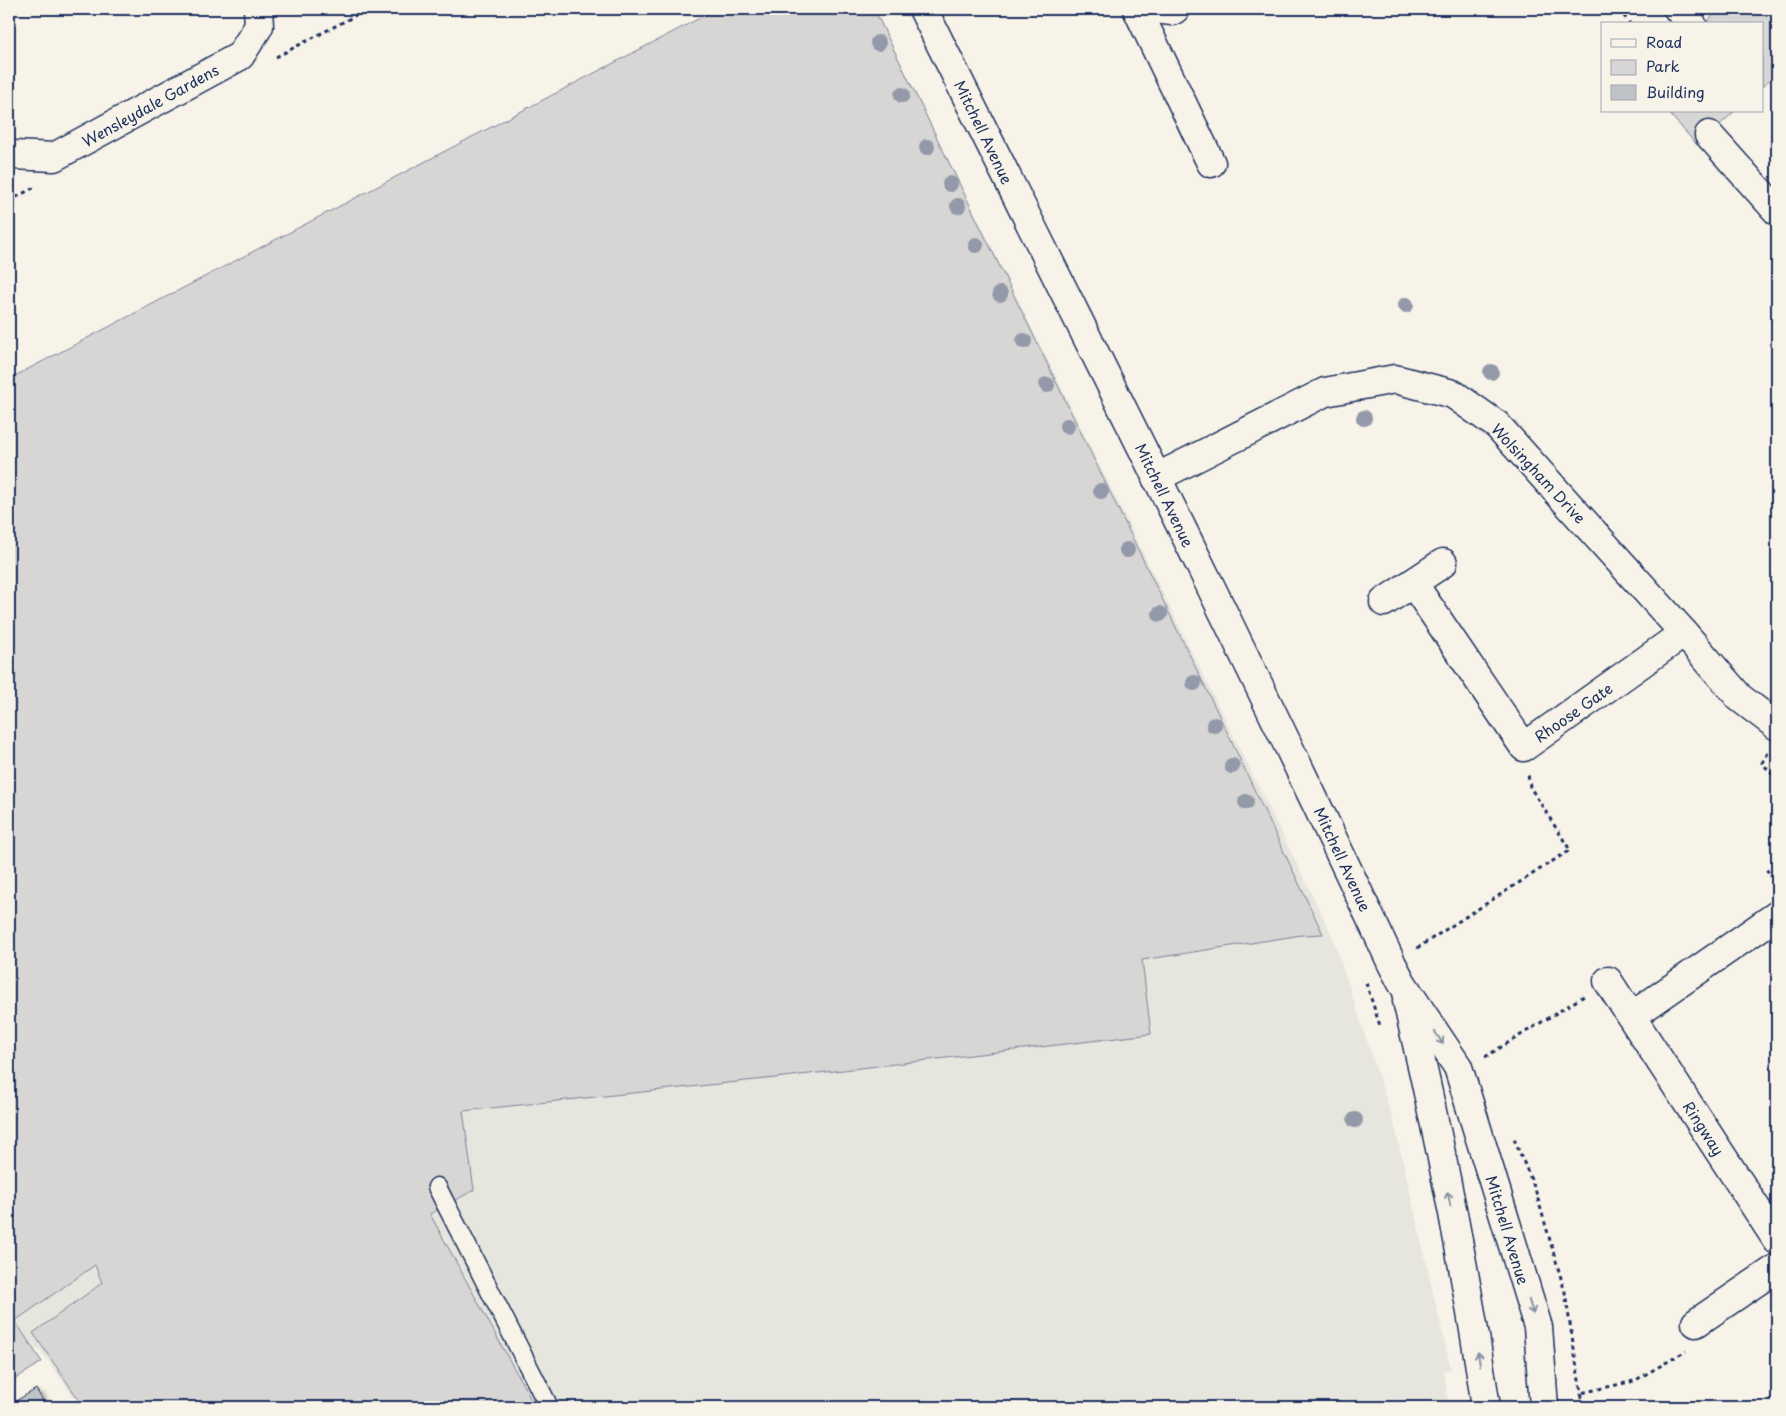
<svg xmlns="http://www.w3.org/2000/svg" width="1786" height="1416" font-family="'Playpen Sans',sans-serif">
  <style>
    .built { fill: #e6e5de }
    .green { fill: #d7d6d4; stroke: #798299 }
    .building { fill: #c0c3c5; stroke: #1b2f5e; filter: url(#shadow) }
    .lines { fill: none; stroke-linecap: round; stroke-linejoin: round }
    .service-casing { stroke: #1b2f5e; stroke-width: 21 }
    .minor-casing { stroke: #1b2f5e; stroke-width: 31 }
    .tertiary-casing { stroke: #1b2f5e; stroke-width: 31 }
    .path { stroke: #1b2f5e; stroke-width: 3; stroke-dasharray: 4 4; stroke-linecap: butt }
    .service { stroke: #f7f3e8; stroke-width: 18 }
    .minor { stroke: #f7f3e8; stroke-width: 28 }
    .tertiary { stroke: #f7f3e8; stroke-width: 28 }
    .tree { fill: #9399a9 }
    .oneway { stroke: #8991a3 }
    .labels { text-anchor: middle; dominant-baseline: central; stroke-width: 4; stroke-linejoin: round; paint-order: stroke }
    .street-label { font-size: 15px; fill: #1b2f5e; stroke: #f7f3e8 }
  </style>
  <defs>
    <filter id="shadow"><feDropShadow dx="5.5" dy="3" stdDeviation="2.5" flood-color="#0004"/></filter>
  </defs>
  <rect width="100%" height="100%" fill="#f7f3e8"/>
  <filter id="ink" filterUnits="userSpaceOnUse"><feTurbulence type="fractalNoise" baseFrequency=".02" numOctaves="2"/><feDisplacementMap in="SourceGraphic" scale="10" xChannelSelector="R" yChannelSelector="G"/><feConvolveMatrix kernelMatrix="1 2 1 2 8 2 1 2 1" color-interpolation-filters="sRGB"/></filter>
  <g filter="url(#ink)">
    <path class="built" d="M 720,9 L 874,9 L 1332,935 L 1394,1123 L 1451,1370 L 1444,1371 L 1449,1407 L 81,1407 L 41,1351 L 9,1339 L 9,793 Z"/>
    <g class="green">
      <path d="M 717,9 L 874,9 L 1216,709 L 1323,934 L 1302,935 L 1142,960 L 1151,1034 L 775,1078 L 463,1111 L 474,1190 L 430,1214 L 535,1407 L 84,1407 L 33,1333 L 102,1283 L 95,1265 L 15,1321 L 42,1362 L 9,1383 L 9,379 Z"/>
      <path d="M 1720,9 L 1777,9 L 1777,73 L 1762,87 L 1762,24 L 1704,24 Z"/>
      <path d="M 1667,111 L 1735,111 L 1697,145 Z"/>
    </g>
    <path class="building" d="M 36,1389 L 47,1407 L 9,1407 L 9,1405 Z"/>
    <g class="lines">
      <g class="service-casing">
        <path id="service" d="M 437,1187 L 549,1407"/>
      </g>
      <g class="minor-casing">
        <g id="minor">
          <path d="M 1137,9 L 1211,163"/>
          <path d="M 1155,9 L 1172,11 L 1175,9"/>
          <path d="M 1678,9 L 1692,24"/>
          <path d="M 1709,135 L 1777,211"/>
          <path d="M 9,153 L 13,155 L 54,157 L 240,56 L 259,26 L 258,9"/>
          <path d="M 1156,478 L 1325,392 L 1395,379 L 1453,394 L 1497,425 L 1684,633 L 1740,698 L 1777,726"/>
          <path d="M 1413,583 L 1524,747 L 1684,633"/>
          <path d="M 1384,602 L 1443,563"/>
          <path d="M 1608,981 L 1777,1240"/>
          <path d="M 1632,1016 L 1777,915"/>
          <path d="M 1696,1323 L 1777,1268"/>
        </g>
      </g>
      <g class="tertiary-casing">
        <g id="tertiary">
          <path d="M 923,9 C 1081,326 1242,643 1392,964 L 1402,983 L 1458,1067 L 1538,1327 L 1544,1407"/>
          <path d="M 1407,1001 C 1439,1135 1466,1271 1486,1407"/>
        </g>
      </g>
      <g class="path">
        <path d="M 1619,9 L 1630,24"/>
        <path d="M 276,57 L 368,9"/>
        <path d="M 9,201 L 35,187"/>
        <path d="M 1768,753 L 1762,763 L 1777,779"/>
        <path d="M 1777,886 L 1767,871 L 1777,865"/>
        <path d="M 1417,948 L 1570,850 L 1530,787 L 1528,774"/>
        <path d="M 1366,983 L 1380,1026"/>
        <path d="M 1485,1057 L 1584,996"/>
        <path d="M 1514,1139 L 1535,1189 L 1565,1292 L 1581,1393 L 1585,1407"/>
        <path d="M 1582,1407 L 1581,1393 L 1634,1381 L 1686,1351"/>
      </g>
      <use href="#service" class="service"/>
      <use href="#minor" class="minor"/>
      <use href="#tertiary" class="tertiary"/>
    </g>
    <g class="tree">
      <circle cx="878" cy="43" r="8"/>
      <circle cx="902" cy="95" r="8"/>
      <circle cx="927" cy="147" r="8"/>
      <circle cx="950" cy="184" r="8"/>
      <circle cx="958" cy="206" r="8"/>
      <circle cx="976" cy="245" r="8"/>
      <circle cx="1000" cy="294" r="8"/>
      <circle cx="1406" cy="305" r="8"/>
      <circle cx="1024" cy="341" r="8"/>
      <circle cx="1491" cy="372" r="8"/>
      <circle cx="1047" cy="385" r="8"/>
      <circle cx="1364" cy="418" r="8"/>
      <circle cx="1067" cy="426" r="8"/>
      <circle cx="1101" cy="491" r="8"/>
      <circle cx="1127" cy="550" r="8"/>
      <circle cx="1160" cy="614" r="8"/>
      <circle cx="1194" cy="683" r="8"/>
      <circle cx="1214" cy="725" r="8"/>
      <circle cx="1232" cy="766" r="8"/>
      <circle cx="1246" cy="802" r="8"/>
      <circle cx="1355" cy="1120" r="8"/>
    </g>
    <defs><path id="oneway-shaft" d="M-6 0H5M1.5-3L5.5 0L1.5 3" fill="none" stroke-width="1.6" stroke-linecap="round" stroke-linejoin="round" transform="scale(1.25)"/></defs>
    <g class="oneway">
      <use href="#oneway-shaft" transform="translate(1439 1038) rotate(57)"/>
      <use href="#oneway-shaft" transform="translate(1449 1199) rotate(-101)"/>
      <use href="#oneway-shaft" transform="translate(1531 1307) rotate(73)"/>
      <use href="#oneway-shaft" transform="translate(1479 1359) rotate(-99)"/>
    </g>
  </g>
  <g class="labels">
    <g class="street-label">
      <text transform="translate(150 105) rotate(-29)">Wensleydale Gardens</text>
      <text transform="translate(984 132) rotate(64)">Mitchell Avenue</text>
      <text transform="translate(1539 473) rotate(47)">Wolsingham Drive</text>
      <text transform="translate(1165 495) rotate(64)">Mitchell Avenue</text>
      <text transform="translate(1573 712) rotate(-35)">Rhoose Gate</text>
      <text transform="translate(1343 859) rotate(65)">Mitchell Avenue</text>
      <text transform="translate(1704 1128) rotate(57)">Ringway</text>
      <text transform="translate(1508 1230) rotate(73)">Mitchell Avenue</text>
    </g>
  </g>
  <rect width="1786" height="1416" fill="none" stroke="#f7f3e8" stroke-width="30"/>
  <rect x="15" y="15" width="1756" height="1386" fill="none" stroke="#1b2f5e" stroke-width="2" filter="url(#ink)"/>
  <rect x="1601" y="22" width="162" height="90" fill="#f7f3e8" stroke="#9fa5b1"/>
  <rect x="1611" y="39" width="25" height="8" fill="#f7f3e8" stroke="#9fa5b1"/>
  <text x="1646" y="48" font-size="15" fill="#1b2f5e">Road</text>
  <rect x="1611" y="60" width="25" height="15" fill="#d7d6d4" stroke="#9fa5b1"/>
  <text x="1646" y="72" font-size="15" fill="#1b2f5e">Park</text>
  <rect x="1611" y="85" width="25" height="15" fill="#c0c3c5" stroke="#9fa5b1"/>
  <text x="1646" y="98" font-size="15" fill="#1b2f5e">Building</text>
</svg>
